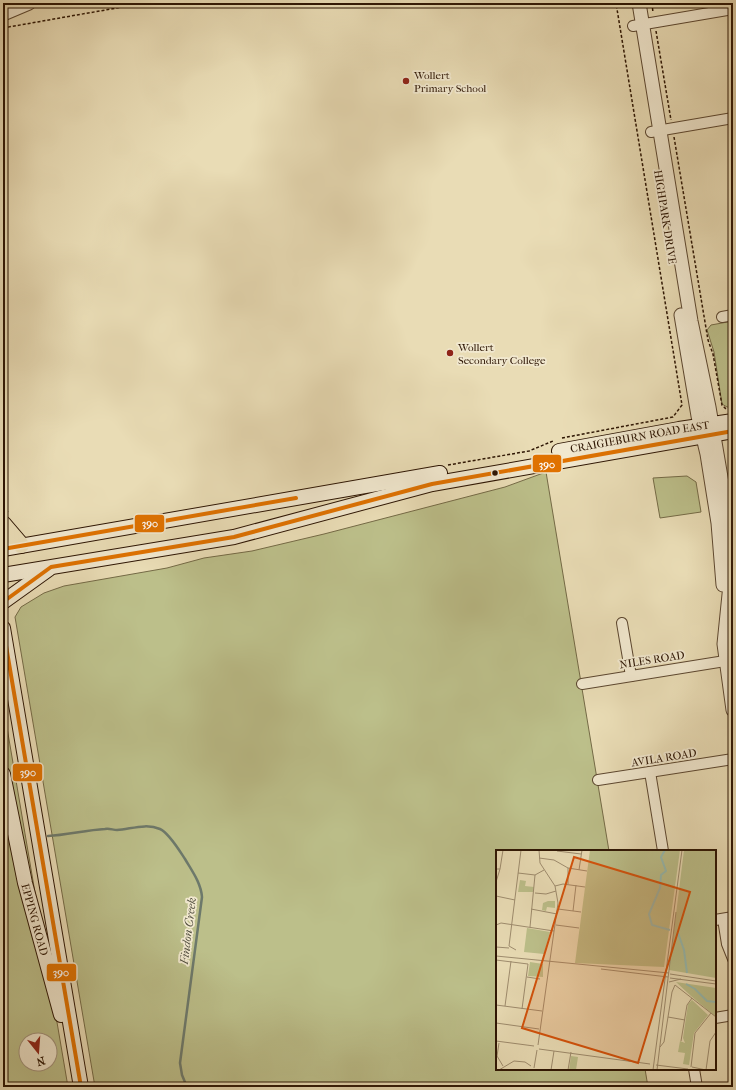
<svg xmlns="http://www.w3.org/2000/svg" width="736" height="1090" font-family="'IM FELL French Canon',serif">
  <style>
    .green { fill: #bcbf8a; stroke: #746a46; fill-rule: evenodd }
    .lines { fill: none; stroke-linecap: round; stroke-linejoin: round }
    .stream { stroke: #6d796b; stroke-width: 2.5 }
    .minor-casing { stroke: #5c4730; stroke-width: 12 }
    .tertiary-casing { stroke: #5c4730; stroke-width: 15 }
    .secondary-casing { stroke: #2d1503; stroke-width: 16 }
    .primary-casing { stroke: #2d1503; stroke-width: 18 }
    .path { stroke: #2d1503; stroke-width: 1.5; stroke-dasharray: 3 2; stroke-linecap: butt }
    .minor { stroke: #f1e8cf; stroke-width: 10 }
    .tertiary { stroke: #f1e8cf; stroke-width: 13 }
    .secondary { stroke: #f1e8cf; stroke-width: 14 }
    .primary { stroke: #e9dcb5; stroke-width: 16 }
    .bus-1-casing { stroke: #f1e8cf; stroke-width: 7 }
    .bus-1 { stroke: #e07200; stroke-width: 4 }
    .poi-dot { fill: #8f2418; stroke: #f1e8cf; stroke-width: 1.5 }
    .bus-dot { fill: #2d1503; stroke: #f1e8cf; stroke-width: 1.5 }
    .labels { text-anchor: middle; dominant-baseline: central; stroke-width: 3.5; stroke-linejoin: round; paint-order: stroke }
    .poi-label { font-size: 11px; fill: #2d1503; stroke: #f1e8cf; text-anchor: start }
    .street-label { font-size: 11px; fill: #2d1503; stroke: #f1e8cf }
    .water-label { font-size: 12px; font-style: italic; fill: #524f40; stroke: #f1e8cf }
    .inset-river { fill: none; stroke: #97bbb0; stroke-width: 2 }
    .inset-road { fill: none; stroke: #9e8c6e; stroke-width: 1 }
    .view { fill: #d5520b; fill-opacity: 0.15; stroke: #d5520b; stroke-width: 2 }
    .inset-edge { fill: none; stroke: #2d1503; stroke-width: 2 }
    .line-badge { stroke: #f1e8cf; stroke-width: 1.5 }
    .badge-label { font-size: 11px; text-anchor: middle; font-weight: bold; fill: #fff }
  </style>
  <rect width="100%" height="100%" fill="#e9dcb5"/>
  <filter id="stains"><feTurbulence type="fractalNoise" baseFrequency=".005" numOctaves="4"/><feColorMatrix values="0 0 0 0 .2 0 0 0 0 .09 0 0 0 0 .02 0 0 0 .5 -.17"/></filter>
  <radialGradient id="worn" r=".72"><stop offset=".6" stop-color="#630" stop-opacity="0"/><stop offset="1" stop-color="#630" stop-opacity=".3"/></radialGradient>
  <g class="green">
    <path d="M 733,321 L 733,407 L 727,407 L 722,404 L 714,352 L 707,330 L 711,325 Z"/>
    <path d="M 546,472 L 609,851 L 497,851 L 497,1069 L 645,1069 L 648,1087 L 95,1087 L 15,617 L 21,607 L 44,593 L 64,586 L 167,568 L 204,558 L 252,551 L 324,534 L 505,487 Z"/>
    <path d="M 687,476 L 696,482 L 701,512 L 660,518 L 653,478 Z"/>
    <path d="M 3,704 L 68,1087 L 3,1087 ZM 26,1040 L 50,1040 L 50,1064 L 26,1064 Z"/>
  </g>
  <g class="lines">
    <path class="stream" d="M 48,836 C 67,835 86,830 105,829 C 109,828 113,830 117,830 C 131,829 146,823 160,829 C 169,833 179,850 185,859 C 192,871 201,883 202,897 L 180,1063 L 182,1075 L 187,1087"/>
    <g class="minor-casing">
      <g id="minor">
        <path d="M 633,26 L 733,9"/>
        <path d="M 651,132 L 733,118"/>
        <path d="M 722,317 L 733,315"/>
        <path d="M 622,623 L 631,676"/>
        <path d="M 582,684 L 725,661"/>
        <path d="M 650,772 L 663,851"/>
        <path d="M 598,780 L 733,759"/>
        <path d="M 723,919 L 727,944 L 733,959"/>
        <path d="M 715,920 L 733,917"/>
        <path d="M 715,1018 L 733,1015"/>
        <path d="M 694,1069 L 697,1087"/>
      </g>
    </g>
    <g class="tertiary-casing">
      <g id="tertiary">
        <path d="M 639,3 L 691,321 L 709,407 L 729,524 L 732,565 L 724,644 L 733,710"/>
        <path d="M 3,14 L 29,3"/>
        <path d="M 681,315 L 698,416 L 707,454 L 718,523 L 723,585"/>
      </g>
    </g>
    <g class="secondary-casing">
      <g id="secondary">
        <path id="s1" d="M 559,451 L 679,429 L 733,421"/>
        <path d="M 3,549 L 440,473"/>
        <path d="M 3,575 L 234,537 L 432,484 L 733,431"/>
        <path d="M 3,602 L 49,569"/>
        <path d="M 3,628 L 81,1087"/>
        <path id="s2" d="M 3,774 L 25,883 L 61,1015"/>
      </g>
    </g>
    <g class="primary-casing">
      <path id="primary" d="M 3,524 L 21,545"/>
    </g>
    <g class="path">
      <path d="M 652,3 L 653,13"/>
      <path d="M 3,28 L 145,3"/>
      <path d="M 656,31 L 671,120"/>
      <path d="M 674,137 L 708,340 L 713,354 L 722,405 L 727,410"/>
      <path d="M 562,438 L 673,417 L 682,405 L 616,3"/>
      <path d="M 732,442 L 733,446"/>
      <path d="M 448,465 L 529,451 L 553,441"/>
      <path d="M 3,503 L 8,512"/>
    </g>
    <use href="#minor" class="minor"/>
    <use href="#tertiary" class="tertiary"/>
    <use href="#secondary" class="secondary"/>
    <use href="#primary" class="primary"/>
    <g class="bus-1-casing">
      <g id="bus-1">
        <path d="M 3,549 L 296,498"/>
        <path d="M 3,602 L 51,567 L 234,537 L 432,484 L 733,431"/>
        <path d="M 3,628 L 81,1087"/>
      </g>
    </g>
    <use href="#bus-1" class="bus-1"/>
  </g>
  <g class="poi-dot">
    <circle cx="406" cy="81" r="4"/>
    <circle cx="450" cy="353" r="4"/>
  </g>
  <circle class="bus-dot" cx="495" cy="473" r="3.5"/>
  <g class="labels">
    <g class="poi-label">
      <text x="414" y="75">Wollert<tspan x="414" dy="13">Primary School</tspan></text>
      <text x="458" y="347">Wollert<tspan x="458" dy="13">Secondary College</tspan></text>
    </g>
    <g class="street-label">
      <text transform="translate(665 217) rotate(81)">HIGHPARK DRIVE</text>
      <text stroke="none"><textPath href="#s1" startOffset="82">CRAIGIEBURN ROAD EAST</textPath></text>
      <text transform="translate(652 660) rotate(-9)">NILES ROAD</text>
      <text transform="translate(664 758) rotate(-9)">AVILA ROAD</text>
      <text stroke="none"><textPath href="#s2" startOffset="149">EPPING ROAD</textPath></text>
    </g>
    <g class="water-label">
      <text transform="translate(188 931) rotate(-83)">Findon Creek</text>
    </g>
  </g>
  <g transform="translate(496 850)">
    <rect width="220" height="220" fill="#e9dcb5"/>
    <path d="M 94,0 L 184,0 L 168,117 L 79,113 ZM 188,0 L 220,0 L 220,128 L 173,120 ZM 24,30 L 30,31 L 29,36 L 38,37 L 37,42 L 22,42 ZM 52,51 L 59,51 L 59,58 L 51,57 L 50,61 L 46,60 L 47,53 ZM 31,78 L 54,82 L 48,104 L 28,102 ZM 34,112 L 47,114 L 47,127 L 32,126 ZM 180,132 L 220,138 L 220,167 L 195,146 ZM 196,150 L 212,165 L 198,183 L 193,215 L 187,214 L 189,203 L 182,202 L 184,191 L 189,193 L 187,188 L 192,154 ZM 75,206 L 82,207 L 80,220 L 73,220 Z" fill="#bcbf8a"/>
    <path class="inset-river" d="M 169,0 L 165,7 L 170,21 L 165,25 L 164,38 L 153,64 L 156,75 L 174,80M 182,83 L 188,100 L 191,123M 190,134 L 199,139 L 211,151 L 220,152"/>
    <path class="inset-road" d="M 61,1 L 85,4M 43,8 L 58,10 L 72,18 L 91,21M 72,18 L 72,34M 0,19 L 4,19 L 7,0M 83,20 L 86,0M 22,23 L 39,25 L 48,20M 0,32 L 4,19M 59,36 L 67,34 L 89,37M 39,43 L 50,44 L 60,41M 0,46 L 19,50M 35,59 L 61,64M 62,59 L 85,62M 77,61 L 80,35M 0,75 L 5,73 L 58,81M 60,75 L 83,78M 34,77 L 39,25M 0,97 L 13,98M 20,100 L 13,96 L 25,0M 0,106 L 173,123M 0,110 L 32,114 L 26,159M 105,119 L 172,127M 174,124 L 220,131M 31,127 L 44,129M 174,128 L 220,134M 173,132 L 185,129M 0,155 L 46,161M 9,156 L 15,111M 172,167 L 189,170M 0,173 L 43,179M 0,191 L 38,196M 185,191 L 191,155 L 196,148M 3,193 L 1,206 L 7,216M 42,195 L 62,53 L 59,36 L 44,13 L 43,0M 164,197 L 168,192 L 176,142 L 179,135 L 220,167M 43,199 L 154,214M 160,215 L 192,219M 195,217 L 199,183 L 215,163M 196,217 L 210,220M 38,218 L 41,200M 3,220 L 18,211 L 29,212 L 35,216M 55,220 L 58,201M 72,220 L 75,202M 157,220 L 186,0M 161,220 L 180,62M 210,220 L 214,191 L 220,182"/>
    <path class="view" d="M 78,7 L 194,42 L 142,213 L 26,178 Z"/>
    <rect width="220" height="220" class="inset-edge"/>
  </g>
  <g class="line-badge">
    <rect x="532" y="454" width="30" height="19" rx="4" fill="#e07200"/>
    <rect x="134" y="514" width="31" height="19" rx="4" fill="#e07200"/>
    <rect x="12" y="763" width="31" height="19" rx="4" fill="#e07200"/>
    <rect x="46" y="963" width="31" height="19" rx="4" fill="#e07200"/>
  </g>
  <g class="badge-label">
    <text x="547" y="468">390</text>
    <text x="150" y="527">390</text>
    <text x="28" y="776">390</text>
    <text x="61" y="976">390</text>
  </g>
  <rect width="736" height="1090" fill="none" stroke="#e9dcb5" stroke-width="16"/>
  <rect x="4" y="4" width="728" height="1082" fill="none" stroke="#2d1503" stroke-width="2"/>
  <rect x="8" y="8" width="720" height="1074" fill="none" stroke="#2d1503"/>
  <g transform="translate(38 1052) rotate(163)"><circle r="19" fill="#f1e8cf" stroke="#a3947d"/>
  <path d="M0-3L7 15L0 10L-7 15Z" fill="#8f2418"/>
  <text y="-6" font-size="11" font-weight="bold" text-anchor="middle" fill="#2d1503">N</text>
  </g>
  <rect width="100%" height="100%" filter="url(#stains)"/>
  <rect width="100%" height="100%" fill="url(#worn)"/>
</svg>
